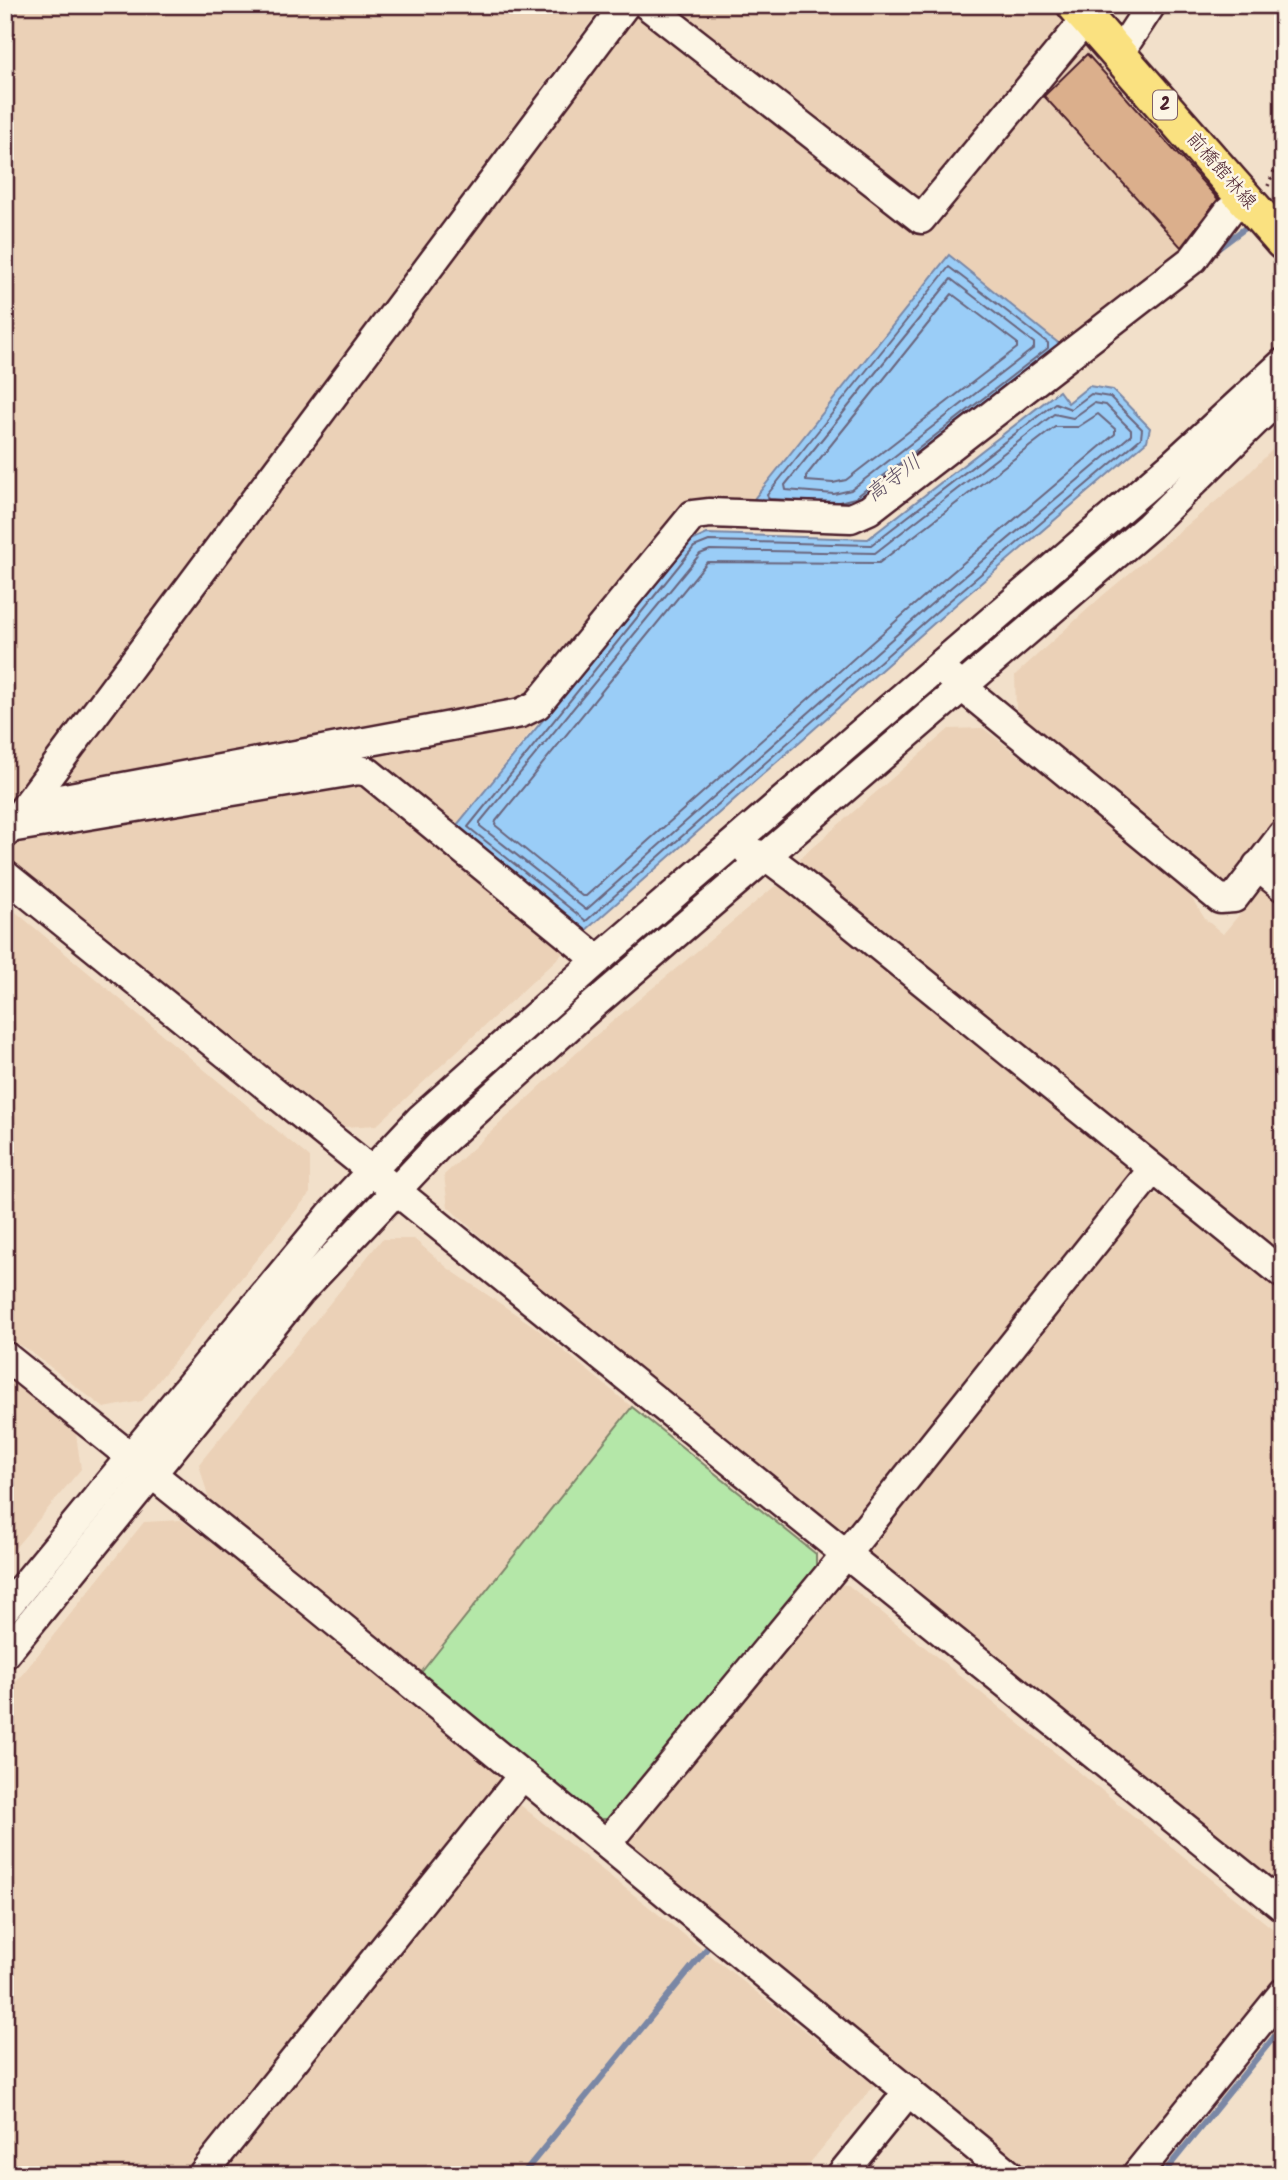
<svg xmlns="http://www.w3.org/2000/svg" width="1288" height="2180" font-family="Kalam,'Klee One',sans-serif">
  <style>
    .built { fill: #ebd1b7 }
    .green { fill: #b4e7a8; stroke: #7f836a; stroke-width: 2 }
    .water { fill: #9acdf7; stroke: #7a87a5; stroke-width: 2 }
    .lines { fill: none; stroke-linecap: round; stroke-linejoin: round }
    .shore { stroke: #6a657d; stroke-width: 2 }
    .stream { stroke: #7a87a5; stroke-width: 6 }
    .building { fill: #dbaf8c; stroke: #4a1f2b; stroke-width: 2 }
    .minor-casing { stroke: #4a1f2b; stroke-width: 33 }
    .major-casing { stroke: #4a1f2b; stroke-width: 40 }
    .path { stroke: #4a1f2b; stroke-width: 3.5; stroke-dasharray: 2 5; stroke-linecap: butt }
    .minor { stroke: #fcf5e5; stroke-width: 28 }
    .major { stroke: #fae180; stroke-width: 35 }
    .labels { text-anchor: middle; dominant-baseline: central; stroke-width: 5; stroke-linejoin: round; paint-order: stroke }
    .shield { fill: #fcf5e5; stroke: #7f5f63; stroke-width: 2 }
    .shield-label { font-size: 18px; font-weight: bold; fill: #4a1f2b }
    .street-label { font-size: 19px; fill: #4a1f2b; stroke: #fcf5e5 }
    .water-label { font-size: 21px; font-style: italic; fill: #625368; stroke: #fcf5e5 }
  </style>
  <rect width="100%" height="100%" fill="#f2e0ca"/>
  <filter id="ink" filterUnits="userSpaceOnUse"><feTurbulence type="fractalNoise" baseFrequency=".0143" numOctaves="2"/><feDisplacementMap in="SourceGraphic" scale="14" xChannelSelector="R" yChannelSelector="G"/><feConvolveMatrix kernelMatrix="1 2 1 2 8 2 1 2 1" color-interpolation-filters="sRGB"/></filter>
  <g filter="url(#ink)">
    <g class="built">
      <path d="M 5,5 L 603,5 L 15,798 L 5,799 Z"/>
      <path d="M 668,5 L 1054,5 L 1072,26 L 939,198 L 910,198 Z"/>
      <path d="M 631,12 L 644,12 L 924,235 L 1082,39 L 1226,203 L 1179,264 L 1062,346 L 749,504 L 687,505 L 528,716 L 537,724 L 453,829 L 585,933 L 377,1125 L 344,1127 L 12,864 L 11,845 L 53,837 L 78,788 L 66,773 Z"/>
      <path d="M 1283,439 L 1283,815 L 1230,881 L 1219,881 L 1016,711 L 1015,675 L 1101,597 L 1245,477 Z"/>
      <path d="M 983,728 L 1182,883 L 1205,919 L 1223,934 L 1265,884 L 1283,898 L 1283,1260 L 804,871 L 800,858 L 949,729 Z"/>
      <path d="M 775,886 L 795,890 L 1134,1166 L 1133,1183 L 850,1533 L 835,1534 L 553,1303 L 448,1207 L 444,1175 L 594,1037 Z"/>
      <path d="M 5,903 L 310,1158 L 310,1193 L 142,1401 L 104,1408 L 27,1349 L 5,1337 Z"/>
      <path d="M 1152,1195 L 1167,1195 L 1283,1290 L 1283,1891 L 867,1556 L 866,1545 Z"/>
      <path d="M 382,1239 L 414,1239 L 449,1269 L 535,1327 L 632,1407 L 420,1674 L 208,1497 L 199,1464 Z"/>
      <path d="M 5,1374 L 76,1434 L 81,1469 L 5,1560 Z"/>
      <path d="M 181,1520 L 335,1637 L 498,1773 L 498,1787 L 181,2175 L 5,2175 L 5,1696 L 144,1522 Z"/>
      <path d="M 833,1584 L 848,1585 L 1283,1937 L 1283,1973 L 1119,2175 L 1034,2175 L 632,1847 L 630,1835 Z"/>
      <path d="M 519,1804 L 874,2085 L 800,2175 L 217,2175 Z"/>
    </g>
    <path class="green" d="M 632,1407 L 816,1554 L 816,1568 L 609,1819 L 599,1819 L 420,1674 Z"/>
    <g class="water">
      <path d="M 949,255 L 1062,346 L 858,505 L 750,504 Z"/>
      <path d="M 1089,386 L 1113,390 L 1150,428 L 1147,441 L 940,618 L 585,931 L 456,826 L 689,542 L 707,534 L 868,539 L 1059,391 L 1068,403 Z"/>
    </g>
    <g class="lines">
      <g class="shore">
        <path d="M 951,279 L 1034,343 L 1034,348 L 851,490 L 834,494 L 786,490 L 785,485 Z"/>
        <path d="M 952,294 L 1017,343 L 1017,348 L 846,480 L 833,483 L 806,481 L 806,476 Z"/>
        <path d="M 1091,394 L 1110,397 L 1142,429 L 1141,438 L 935,613 L 586,921 L 468,827 L 694,547 L 709,541 L 871,545 L 1055,403 L 1071,409 Z"/>
        <path d="M 1094,403 L 1106,405 L 1131,430 L 1131,435 L 929,606 L 586,910 L 480,826 L 480,822 L 700,554 L 710,550 L 875,553 L 1054,414 L 1073,418 Z"/>
        <path d="M 1098,414 L 1115,429 L 1115,434 L 922,598 L 586,896 L 582,896 L 495,825 L 496,821 L 707,562 L 879,563 L 1055,427 L 1078,427 Z"/>
        <path d="M 792,500 L 769,499 L 767,495 L 949,267 L 1048,343 L 1048,348 L 855,498 L 839,502"/>
      </g>
      <g class="stream">
        <path d="M 1216,250 L 1252,223"/>
        <path d="M 522,2175 L 708,1947"/>
        <path d="M 1162,2175 L 1283,2026"/>
      </g>
    </g>
    <path class="building" d="M 1087,54 L 1218,199 L 1181,247 L 1044,96 Z"/>
    <g class="lines">
      <g class="minor-casing">
        <g id="minor">
          <path d="M 647,5 L 921,219 L 1087,18"/>
          <path d="M 1120,52 L 1151,5"/>
          <path d="M 949,676 L 1220,899 L 1234,898 L 1283,834"/>
          <path d="M 27,805 L 521,713 L 537,705 L 693,515 L 710,513 L 851,518 L 869,510 L 1193,259 L 1229,211"/>
          <path d="M 10,828 L 359,770 L 368,772 L 598,960"/>
          <path d="M 5,834 L 625,5"/>
          <path d="M 748,852 L 766,856 L 794,877 L 1283,1274"/>
          <path d="M 1257,866 L 1283,887"/>
          <path d="M 5,875 L 1283,1907"/>
          <path d="M 5,1356 L 293,1587 L 1010,2175"/>
          <path d="M 5,1609 L 332,1213 L 420,1119 L 598,960 L 1174,463 L 1283,363"/>
          <path d="M 5,1654 L 300,1292 L 442,1142 L 585,1012 L 1149,526 L 1283,394"/>
          <path d="M 607,1843 L 845,1555 L 1153,1169"/>
          <path d="M 202,2175 L 523,1775"/>
          <path d="M 841,2175 L 909,2091"/>
          <path d="M 1136,2175 L 1283,1993"/>
        </g>
      </g>
      <g class="major-casing">
        <path id="major" d="M 1075,5 L 1283,242"/>
      </g>
      <path class="path" d="M 1268,186 L 1283,148"/>
      <use href="#minor" class="minor"/>
      <use href="#major" class="major"/>
    </g>
  </g>
  <g class="labels">
    <rect class="shield" x="1153" y="90.5" width="24" height="29" rx="5"/>
    <g class="shield-label">
      <text x="1165" y="105">2</text>
    </g>
    <g class="street-label">
      <text transform="translate(1221 171) rotate(49)">前橋館林線</text>
    </g>
    <g class="water-label">
      <text transform="translate(894 479) rotate(-37)">高寺川</text>
    </g>
  </g>
  <rect width="1288" height="2180" fill="none" stroke="#fcf5e5" stroke-width="28"/>
  <rect x="14" y="14" width="1260" height="2152" fill="none" stroke="#4a1f2b" stroke-width="2.5" filter="url(#ink)"/>
</svg>
